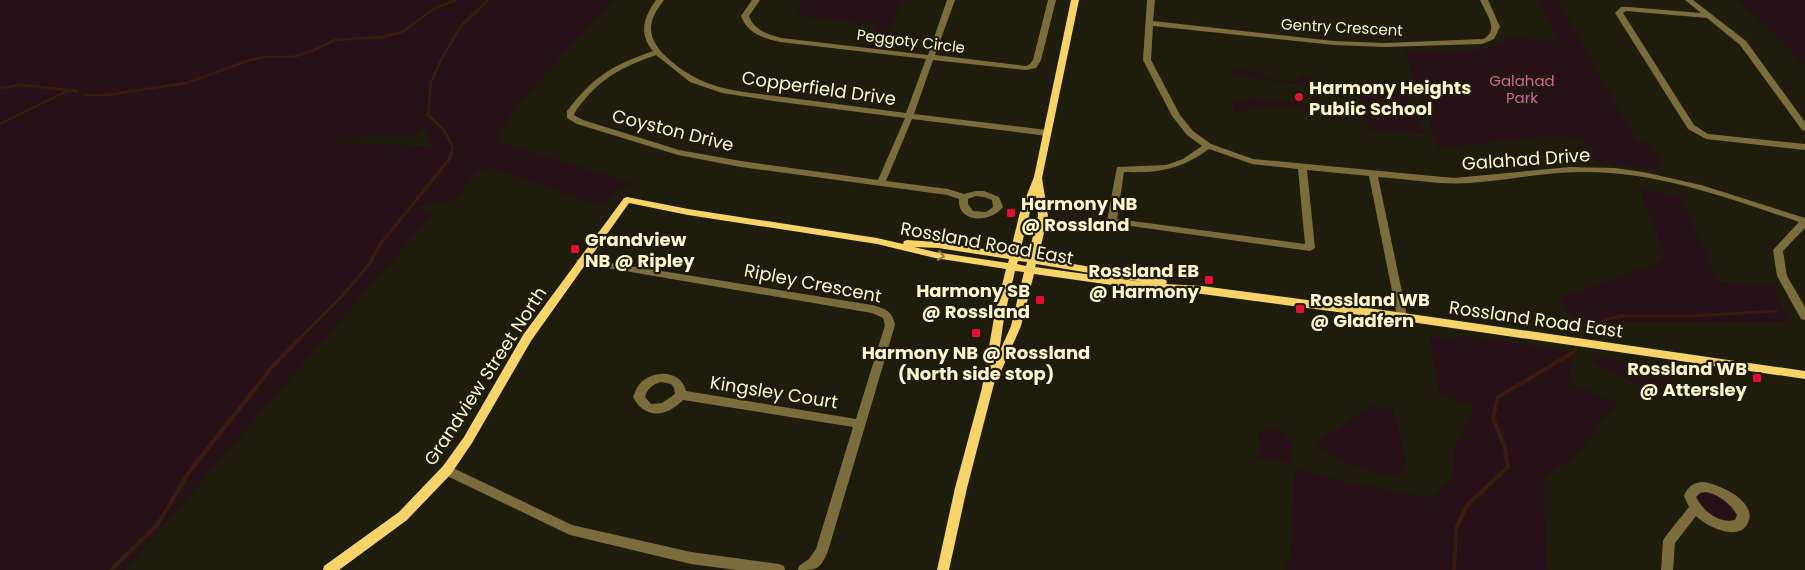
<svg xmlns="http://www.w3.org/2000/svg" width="1805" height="570" font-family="Poppins,sans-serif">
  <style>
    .green { fill: #271118; fill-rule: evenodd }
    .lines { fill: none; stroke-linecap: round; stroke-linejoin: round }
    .stream-far2 { stroke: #391c0c; stroke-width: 2.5 }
    .stream-far1 { stroke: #391c0c; stroke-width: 3 }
    .stream { stroke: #391c0c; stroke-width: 4 }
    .street { fill: #7a6c3b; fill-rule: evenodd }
    .secondary { fill: #f6d46a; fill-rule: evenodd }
    .oneway { stroke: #958140 }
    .poi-dot { fill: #e70e32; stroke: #1e1c0d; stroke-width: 2 }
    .labels { text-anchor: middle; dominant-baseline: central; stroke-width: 4.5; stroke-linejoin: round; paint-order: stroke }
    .far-street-label { font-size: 15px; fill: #fcf5cd; stroke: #1e1c0d }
    .far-park-label { font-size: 15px; fill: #d75f9d; stroke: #1e1c0d }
    .poi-label { font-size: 18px; font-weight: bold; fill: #fcf5cd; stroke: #1e1c0d; text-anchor: start }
    .street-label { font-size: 18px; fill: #fcf5cd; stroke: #1e1c0d }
  </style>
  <rect width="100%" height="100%" fill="#1e1c0d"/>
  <g class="green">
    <path d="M 0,0 L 613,0 L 516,106 L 496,141 L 631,183 L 611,196 L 605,205 L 587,201 L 490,168 L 477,172 L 455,199 L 416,208 L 433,213 L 125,570 L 0,570 ZM 422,127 L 436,147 L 332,142 L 361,136 L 411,136 L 420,131 Z"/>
    <path d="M 803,0 L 903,0 L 880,49 L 867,48 L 878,25 L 805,17 L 797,10 Z"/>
    <path d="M 1538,0 L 1558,0 L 1636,141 L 1650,144 L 1665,171 L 1594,162 L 1582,138 L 1548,136 L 1438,148 L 1405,51 C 1429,50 1491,57 1507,37 L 1559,42 Z"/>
    <path d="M 1738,0 L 1805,0 L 1805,66 L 1777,36 Z"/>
    <path d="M 1232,69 L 1260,73 L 1269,79 L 1299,82 L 1299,76 L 1315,78 L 1321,111 L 1257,105 L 1240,113 L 1233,112 L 1234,101 L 1247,103 L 1246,97 L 1314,105 L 1311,86 L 1233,76 Z"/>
    <path d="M 1355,92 L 1405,95 L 1424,134 L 1370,131 Z"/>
    <path d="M 1640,189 L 1680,197 L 1719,282 L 1772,285 L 1789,322 L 1574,322 L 1560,298 L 1656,263 L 1665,254 Z"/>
    <path d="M 1475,337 L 1574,352 L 1568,382 L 1618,404 L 1603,418 L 1580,452 L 1543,479 L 1547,570 L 1284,570 L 1291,553 L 1295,467 L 1339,481 L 1433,498 L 1453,476 L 1455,449 L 1475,407 L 1439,395 L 1430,338 Z"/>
    <path d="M 1598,357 L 1646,365 L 1673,381 L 1669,397 L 1647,391 L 1594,361 Z"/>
    <path d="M 1370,406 L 1393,409 L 1406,461 L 1401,476 C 1369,477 1341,459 1313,445 Z"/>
    <path d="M 1281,429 L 1291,443 L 1293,463 L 1260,458 L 1259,432 Z"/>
    <path d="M 1703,492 L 1721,496 L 1734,508 L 1735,516 C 1721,527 1705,512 1698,501 L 1700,494 Z"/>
  </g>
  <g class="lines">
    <g class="stream-far2">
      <path d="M 0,88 L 21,85 L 77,91"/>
      <path d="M 85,95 L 108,95 L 186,83 L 250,60 L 264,57 L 293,57 L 312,51 L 335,40 L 382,37 L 402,32 L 435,8 L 456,0"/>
      <path d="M 0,124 L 69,90"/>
      <path d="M 451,153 L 453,147 L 444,130 L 428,115 L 431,82 L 441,60 L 460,27 L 488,0"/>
    </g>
    <g class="stream-far1">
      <path d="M 298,340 L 342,296 L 370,263 L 379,246 L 450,158 L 452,152"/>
      <path d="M 1580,340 L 1583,334 L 1607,319 L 1624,316 L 1694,316 L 1776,311"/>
    </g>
    <g class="stream">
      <path d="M 111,570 L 158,524 L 189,472 L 273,366 L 299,339"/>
      <path d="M 1454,570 L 1456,529 L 1467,505 L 1508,467 L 1505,448 L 1493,418 L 1498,397 L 1574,352 L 1580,339"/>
    </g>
    <g class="street">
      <path d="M 656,0 L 664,0 C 658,8 651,17 651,28 C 650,52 690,77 710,84 C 721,88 732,90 744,92 L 906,113 L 926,59 L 780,42 C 763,38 748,34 741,16 L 752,0 L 760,0 L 749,16 C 754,30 767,34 781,38 L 928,55 L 947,0 L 955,0 L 935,55 L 1026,66 L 1030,64 L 1033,60 L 1048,0 L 1056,0 L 1041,60 L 1036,68 L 1026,70 L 933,60 L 914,114 L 1047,130 L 1051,133 L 1047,136 L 912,119 L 886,181 L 948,189 L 964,194 L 976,191 L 984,191 L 999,197 L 1003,207 C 991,223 957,224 959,199 L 947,195 L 741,167 L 678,155 L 577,124 L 567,118 L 567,111 C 594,76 611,66 653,51 C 638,33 644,17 656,0 ZM 656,55 L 690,82 L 722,93 L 773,101 L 905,118 L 878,180 L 741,161 L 679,150 L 583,120 L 574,115 C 576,109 581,104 585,99 C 605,75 628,65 656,55 ZM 976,196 L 984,197 L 992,200 L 993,207 L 986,212 L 973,211 L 968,204 L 968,199 Z"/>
      <path d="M 1147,0 L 1155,0 L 1153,21 L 1334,41 L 1384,43 L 1483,39 C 1500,31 1486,13 1480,0 L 1488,0 L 1500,27 L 1494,39 L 1482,44 L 1384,47 L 1334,45 L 1153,26 L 1151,60 L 1180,115 L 1193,131 L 1211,144 L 1253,159 L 1454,178 L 1570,167 L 1615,168 L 1643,172 L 1701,185 L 1805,218 L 1805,228 L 1783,251 L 1787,276 L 1805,307 L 1805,320 L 1801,319 L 1777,276 L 1773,250 L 1799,222 C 1731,199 1659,172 1586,172 C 1547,171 1508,181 1469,183 C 1439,185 1408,179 1378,177 L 1407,316 L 1402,320 L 1397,316 L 1369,176 L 1307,170 L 1315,248 L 1310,251 L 1109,223 L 1107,221 L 1117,167 L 1166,165 L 1183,159 L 1202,146 L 1187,135 L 1172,116 L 1143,60 ZM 1209,149 L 1252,164 L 1298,169 L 1305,244 L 1117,219 L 1124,172 C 1159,173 1180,170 1209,149 Z"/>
      <path d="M 1685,0 L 1693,0 L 1746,41 L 1805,122 L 1805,131 L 1802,130 L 1740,45 L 1707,18 L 1626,11 L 1623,13 L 1694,125 L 1708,134 L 1805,144 L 1805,150 L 1706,139 L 1688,129 L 1615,13 L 1621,7 L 1629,7 L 1701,13 Z"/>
      <path d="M 581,258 L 872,305 C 884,308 893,311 895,325 L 828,551 C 820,570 817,570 798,570 L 799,566 L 809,559 L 816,549 L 853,427 L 683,400 C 667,417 645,420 633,397 C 636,390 638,384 644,380 C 658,369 682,372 686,391 L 856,419 L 885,325 L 883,318 L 872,313 L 578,263 L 576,261 L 578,259 ZM 661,382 L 671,384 L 674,388 L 675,394 L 662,403 L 651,404 L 645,397 C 647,389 653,384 661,382 Z"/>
      <path d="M 447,465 L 572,525 L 691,552 L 779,564 L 784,566 L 785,570 L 736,570 L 691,564 L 570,535 L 443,474 L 441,470 L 443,466 Z"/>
      <path d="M 1702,482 C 1717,483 1755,500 1749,520 C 1742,544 1707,527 1696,516 L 1675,543 L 1673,570 L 1661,570 L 1663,541 L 1665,537 L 1689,507 L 1684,496 C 1688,487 1692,483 1702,482 ZM 1706,492 C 1718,494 1731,504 1737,515 L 1735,520 C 1719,524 1703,511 1696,497 L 1700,493 Z"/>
    </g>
    <path class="secondary" d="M 1071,0 L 1079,0 L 1042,178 L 1048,216 L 1038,258 L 1162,279 L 1166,280 L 1167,282 L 1166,284 L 1202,286 L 1390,311 L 1805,371 L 1805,379 L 1390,319 L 1202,294 L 1133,288 L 1034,274 L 1021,326 L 999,376 L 995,380 L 967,488 L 949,570 L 937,570 L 955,488 L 982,388 L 994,318 L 1006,269 L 935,258 L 877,244 L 688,215 L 629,203 L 531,341 L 472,443 L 451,474 L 407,520 L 339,570 L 323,570 L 324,566 L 399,512 L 443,466 L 464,437 L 523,335 L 624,198 L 627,197 L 688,209 L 877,238 L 903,244 L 904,241 L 907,240 L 938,242 L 1010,253 L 1020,212 L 1034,177 ZM 1036,195 L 1038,216 L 1028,256 L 1019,255 L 1030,212 ZM 914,247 L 938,248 L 1009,259 L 1008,263 L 935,252 ZM 1018,261 L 1027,262 L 1026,266 L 1017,264 ZM 1036,264 L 1143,282 L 1035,267 ZM 1015,271 L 1024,272 L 1011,326 L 999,353 L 1004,318 Z"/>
  </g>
  <defs><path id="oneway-chevron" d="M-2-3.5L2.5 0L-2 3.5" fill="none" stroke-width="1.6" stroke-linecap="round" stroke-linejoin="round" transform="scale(1.25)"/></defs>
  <use class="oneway" href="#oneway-chevron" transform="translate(941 256) rotate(10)"/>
  <g class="poi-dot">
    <circle cx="1299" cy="97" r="5"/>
    <rect x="1006" y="208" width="10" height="10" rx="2.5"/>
    <rect x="570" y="244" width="10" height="10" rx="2.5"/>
    <rect x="1204" y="275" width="10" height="10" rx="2.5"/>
    <rect x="1035" y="295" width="10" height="10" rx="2.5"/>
    <rect x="1295" y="304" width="10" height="10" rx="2.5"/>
    <rect x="971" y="328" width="10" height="10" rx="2.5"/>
    <rect x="1752" y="373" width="10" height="10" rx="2.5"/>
  </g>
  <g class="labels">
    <g class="far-street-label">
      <text transform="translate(1342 27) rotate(3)">Gentry Crescent</text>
      <text transform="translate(911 41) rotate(7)">Peggoty Circle</text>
    </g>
    <g class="far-park-label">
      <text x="1522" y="80">Galahad<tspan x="1522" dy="17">Park</tspan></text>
    </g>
    <g class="poi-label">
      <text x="1309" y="87">Harmony Heights<tspan x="1309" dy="21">Public School</tspan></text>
      <text x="1021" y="203">Harmony NB<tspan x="1021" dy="21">@ Rossland</tspan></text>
      <text x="585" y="239">Grandview<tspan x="585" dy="21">NB @ Ripley</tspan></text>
      <text x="1199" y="270" text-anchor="end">Rossland EB<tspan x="1199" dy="21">@ Harmony</tspan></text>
      <text x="1030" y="290" text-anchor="end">Harmony SB<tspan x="1030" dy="21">@ Rossland</tspan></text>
      <text x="1310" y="299">Rossland WB<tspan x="1310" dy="21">@ Gladfern</tspan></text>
      <text x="976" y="352" text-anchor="middle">Harmony NB @ Rossland<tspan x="976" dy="21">(North side stop)</tspan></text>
      <text x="1747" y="368" text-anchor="end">Rossland WB<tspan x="1747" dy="21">@ Attersley</tspan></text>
    </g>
    <g class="street-label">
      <text transform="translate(819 88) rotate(8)">Copperfield Drive</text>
      <text transform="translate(673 130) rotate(14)">Coyston Drive</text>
      <text transform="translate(1526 159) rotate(-4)">Galahad Drive</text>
      <text transform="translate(987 243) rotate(10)">Rossland Road East</text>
      <text transform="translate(813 283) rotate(11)">Ripley Crescent</text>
      <text transform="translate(1536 319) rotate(8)">Rossland Road East</text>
      <text transform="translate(485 376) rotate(-57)">Grandview Street North</text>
      <text transform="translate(774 392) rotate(9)">Kingsley Court</text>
    </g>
  </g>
</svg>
